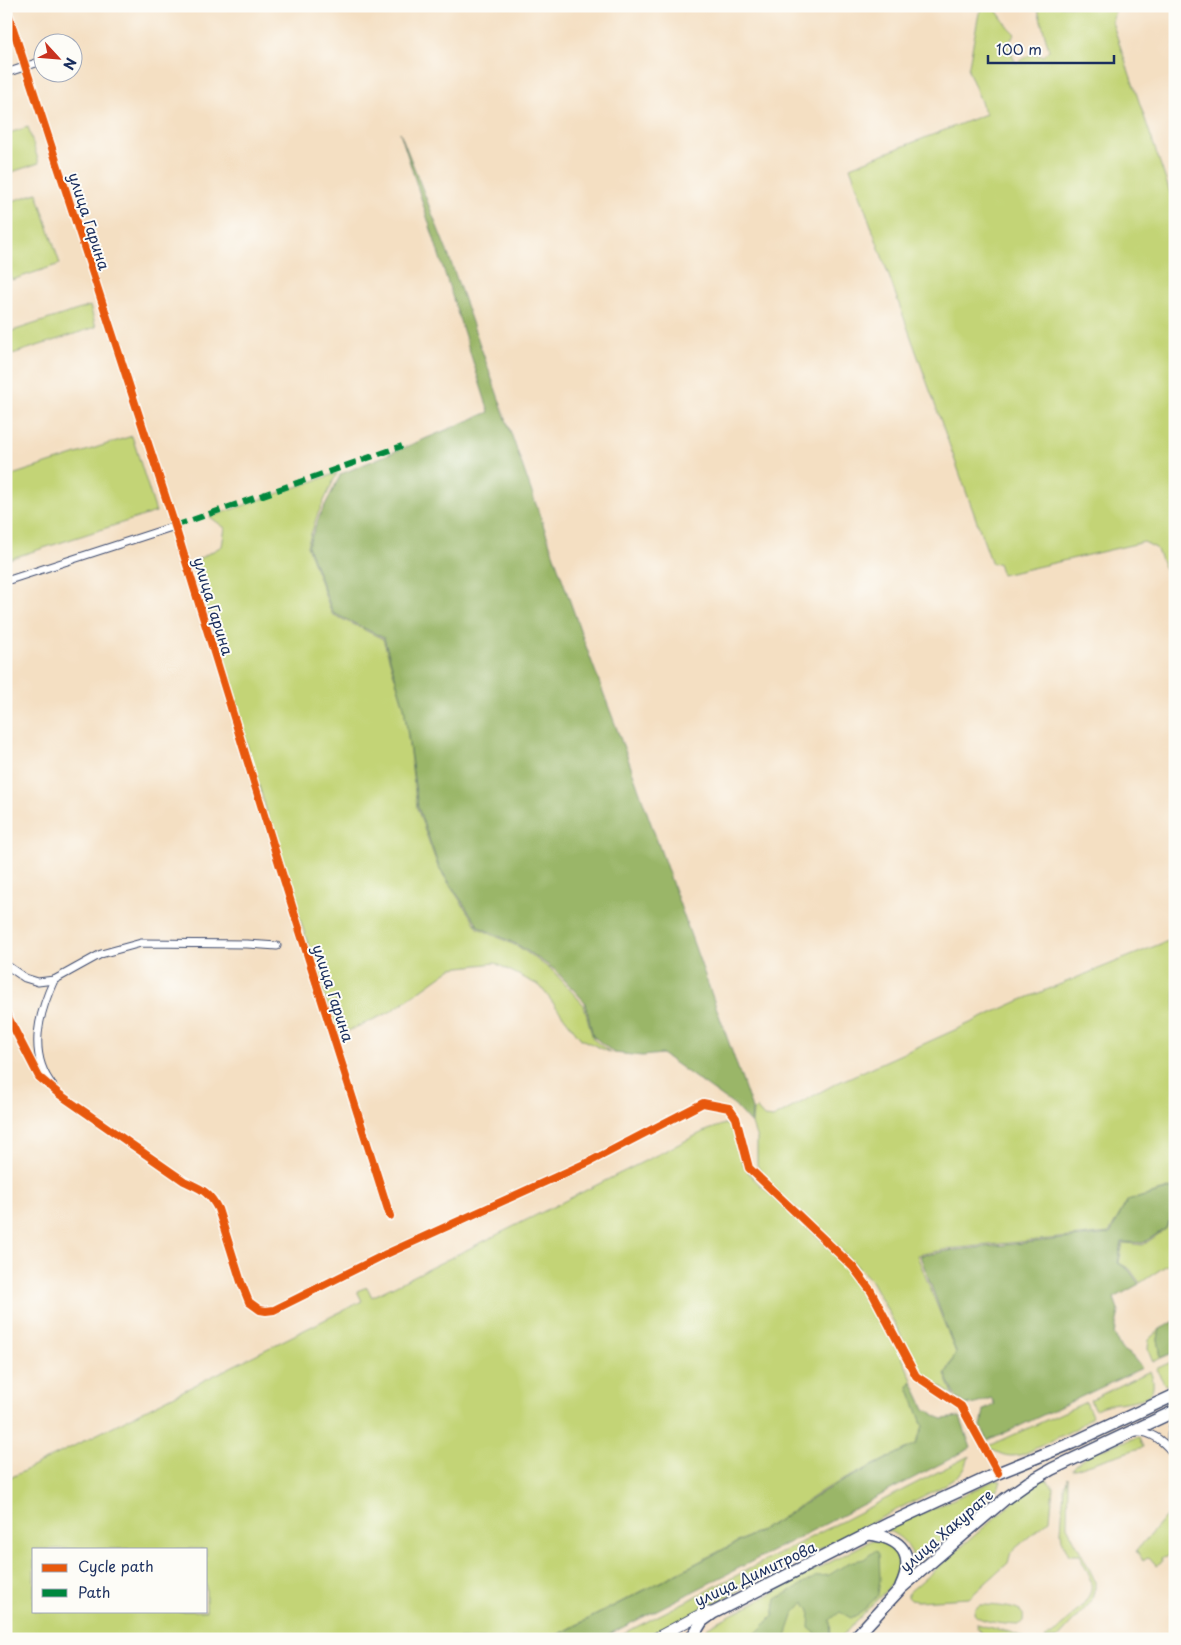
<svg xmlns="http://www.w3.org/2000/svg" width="1181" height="1645" font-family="'Playpen Sans',sans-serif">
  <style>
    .green { fill: #c3d476; stroke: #6f826a; fill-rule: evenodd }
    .forest { fill: #9ab667; stroke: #5a7262 }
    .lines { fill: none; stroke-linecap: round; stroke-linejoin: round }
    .minor-casing { stroke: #3c496d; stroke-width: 9 }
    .secondary-casing { stroke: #3c496d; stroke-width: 12 }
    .primary-casing { stroke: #3c496d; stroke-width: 14 }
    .minor { stroke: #fff; stroke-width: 7 }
    .secondary { stroke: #fff; stroke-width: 10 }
    .primary { stroke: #fff; stroke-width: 11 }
    .quiet { stroke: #00873e; stroke-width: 6; stroke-dasharray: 12 6; stroke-linecap: butt }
    .cycleway-casing { stroke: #fdfcf7; stroke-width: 11 }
    .cycleway { stroke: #e8590c; stroke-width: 8 }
    .labels { text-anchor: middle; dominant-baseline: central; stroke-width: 4; stroke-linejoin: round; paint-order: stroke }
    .street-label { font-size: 15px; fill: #1b2f5e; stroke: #fdfcf7 }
  </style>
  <rect width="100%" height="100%" fill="#fdfcf7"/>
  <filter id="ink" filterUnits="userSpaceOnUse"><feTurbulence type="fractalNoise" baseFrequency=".02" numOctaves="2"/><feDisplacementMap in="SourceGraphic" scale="10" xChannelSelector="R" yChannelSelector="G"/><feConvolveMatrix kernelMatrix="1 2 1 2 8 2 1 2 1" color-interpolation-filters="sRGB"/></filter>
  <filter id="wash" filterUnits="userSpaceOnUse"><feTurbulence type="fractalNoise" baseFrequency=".0096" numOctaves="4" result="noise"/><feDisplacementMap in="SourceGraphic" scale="20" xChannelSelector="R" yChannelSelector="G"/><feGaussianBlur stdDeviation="1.12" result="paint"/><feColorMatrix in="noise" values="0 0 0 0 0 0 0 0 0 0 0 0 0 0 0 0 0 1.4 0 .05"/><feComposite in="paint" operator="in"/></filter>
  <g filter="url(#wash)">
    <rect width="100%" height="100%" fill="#f4dfc2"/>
    <g class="green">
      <path d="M 985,6 L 994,7 L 1008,27 L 1015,34 L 1007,45 L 1016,63 L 1031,54 L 1043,56 L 1049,50 L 1037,6 L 1085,6 L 1115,11 L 1112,22 L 1175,207 L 1175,592 L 1156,548 L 1144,542 L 1002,575 L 998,563 L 992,564 L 850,167 L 986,114 L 968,70 L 979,13 Z"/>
      <path d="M 28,127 L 39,163 L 6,174 L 6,134 Z"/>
      <path d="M 37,193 L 60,264 L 12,280 L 6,261 L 6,203 Z"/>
      <path d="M 90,306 L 96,327 L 6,356 L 6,333 Z"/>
      <path d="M 132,436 L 156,512 L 6,560 L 6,477 Z"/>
      <path d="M 337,473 L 317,516 L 307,546 L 332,614 L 383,639 L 404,707 L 417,808 L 438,867 L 478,928 L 519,947 L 553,971 L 584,1005 L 593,1039 L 611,1053 L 581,1039 L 540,986 L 495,963 L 452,968 L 390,1012 L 337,1036 L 273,833 L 193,562 L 222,546 L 225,528 L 210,517 Z"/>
      <path d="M 1175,938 L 1175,1187 L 1127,1201 L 1109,1233 L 948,1249 L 917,1255 L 956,1353 L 945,1375 L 954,1396 L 919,1372 L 896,1326 L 870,1279 L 836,1245 L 766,1181 L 757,1165 L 757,1139 L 752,1124 L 753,1111 L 756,1108 L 764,1117 L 773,1118 L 835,1084 L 1019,1001 Z"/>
      <path d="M 725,1124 L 732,1127 C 738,1138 738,1155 743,1164 C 756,1186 781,1202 800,1220 C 817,1236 835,1253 850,1271 C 877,1303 896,1342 912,1380 L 908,1387 L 923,1426 L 916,1444 L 823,1490 L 774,1523 L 549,1639 L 6,1639 L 6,1480 L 362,1301 L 357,1291 L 367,1287 L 372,1297 L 703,1132 ZM 34,1549 L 206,1549 L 206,1611 L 34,1611 Z"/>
      <path d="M 1175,1212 L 1175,1262 L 1164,1267 L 1140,1283 L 1130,1269 L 1119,1263 L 1123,1243 L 1143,1245 L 1166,1229 Z"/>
      <path d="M 1160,1329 L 1158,1339 L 1161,1358 L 1153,1362 L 1148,1349 L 1149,1339 Z"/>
      <path d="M 1175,1360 L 1175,1384 L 1165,1385 L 1156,1369 Z"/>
      <path d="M 1150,1371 C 1167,1411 1112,1396 1095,1410 L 1090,1400 Z"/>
      <path d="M 1086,1402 L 1092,1416 L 1075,1429 L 1024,1454 C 1010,1458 1000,1456 989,1446 Z"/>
      <path d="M 1139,1437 L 1143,1447 L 1072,1470 C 1086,1450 1117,1444 1139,1437 Z"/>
      <path d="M 969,1456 C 965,1473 957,1477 943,1486 L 644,1639 L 613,1639 Z"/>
      <path d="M 1068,1477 L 1067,1526 L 1091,1572 L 1095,1581 L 1095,1588 L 1091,1602 L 1057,1639 L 1045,1639 L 1047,1636 L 1052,1635 C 1062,1624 1095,1600 1091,1584 C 1090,1574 1083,1564 1079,1555 L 1069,1555 L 1062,1540 L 1061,1532 L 1064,1488 Z"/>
      <path d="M 1042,1479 L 1047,1480 L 1053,1487 L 1050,1519 L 1011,1552 L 1008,1563 L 969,1598 L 917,1601 L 911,1600 L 908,1597 L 908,1593 L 1034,1484 Z"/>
      <path d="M 995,1480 L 1001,1481 L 999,1487 L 914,1564 C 912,1547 902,1536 886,1530 Z"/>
      <path d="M 1175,1510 L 1175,1553 L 1161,1558 L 1162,1562 L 1157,1566 L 1149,1557 L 1143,1561 L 1136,1551 L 1167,1515 Z"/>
      <path d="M 872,1540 L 882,1541 L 897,1548 C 902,1560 903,1566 898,1578 L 839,1639 L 699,1639 L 700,1635 L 708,1627 Z"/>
      <path d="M 980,1605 C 988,1605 1017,1606 1022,1613 C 1024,1615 1023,1617 1023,1621 L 1019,1625 C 1012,1625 956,1621 980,1605 Z"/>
      <path d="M 976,1624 C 992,1629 1012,1630 1025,1639 L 986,1639 L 977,1628 Z"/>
    </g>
    <g class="forest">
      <path d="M 400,132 L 448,254 L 584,641 L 627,756 L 740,1074 L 752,1109 L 751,1124 L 735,1106 L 662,1054 L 642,1056 L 614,1053 L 593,1036 L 585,1002 L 555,970 L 518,945 L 479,927 L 439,867 L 418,807 L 404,707 L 384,638 L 333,613 L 308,546 L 319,517 L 341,474 L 489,412 Z"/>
      <path d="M 1175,1188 L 1175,1212 L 1165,1229 L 1143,1243 L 1122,1242 L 1118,1263 L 1129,1270 L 1139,1284 L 1114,1298 L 1119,1312 L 1114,1334 L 1121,1349 L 1132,1356 L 1142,1368 L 988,1441 L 981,1426 L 984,1410 L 995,1404 L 991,1398 L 976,1404 L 967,1405 L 956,1397 L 946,1375 L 956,1352 L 920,1256 L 947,1251 L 1110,1234 L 1127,1201 Z"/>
      <path d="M 1175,1321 L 1175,1352 L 1161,1358 L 1158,1339 L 1160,1329 Z"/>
      <path d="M 912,1381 L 925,1409 L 942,1419 L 960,1417 L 971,1448 L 829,1522 L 600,1639 L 550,1639 L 773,1524 L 824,1491 L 916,1444 L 923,1426 L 908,1387 Z"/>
      <path d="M 876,1550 L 879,1554 L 880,1579 L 878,1595 L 862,1612 L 851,1618 L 840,1612 L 830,1620 L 831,1636 L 828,1639 L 823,1639 L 809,1628 L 810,1611 L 804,1602 L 794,1613 L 785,1639 L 750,1639 L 773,1616 L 776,1599 L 817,1576 L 829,1575 L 850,1562 L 864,1559 Z"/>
    </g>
  </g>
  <g filter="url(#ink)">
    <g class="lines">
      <g class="minor-casing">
        <g id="minor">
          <path d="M 6,7 L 175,526 L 297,922 L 390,1216"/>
          <path d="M 6,73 L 42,61"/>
          <path d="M 6,581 L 175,526"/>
          <path d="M 6,965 L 25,978 L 38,982 L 54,980 L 101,954 L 141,943 L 247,944 L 277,946"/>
          <path d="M 6,1013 L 39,1077 L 59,1094 L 184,1181 C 201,1189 209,1191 218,1209 L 241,1282 L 249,1302 L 260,1310 L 266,1311 L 274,1310 L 384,1255 L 591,1161 L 703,1103 L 729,1108 L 736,1118 L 749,1168 L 853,1267 L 871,1291 L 916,1376 L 961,1406 L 998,1473"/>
          <path d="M 53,1086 C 27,1054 39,1013 54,980"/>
          <path d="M 1175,1419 C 1169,1434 1170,1449 1175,1464"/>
          <path d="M 1136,1432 C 1151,1431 1162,1440 1171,1451"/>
        </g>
      </g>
      <g class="secondary-casing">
        <path id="secondary" d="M 654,1639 L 705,1612 L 713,1613"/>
      </g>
      <g class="primary-casing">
        <g id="primary">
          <path d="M 869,1534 C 901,1538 916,1554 901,1586"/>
          <path d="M 691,1639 L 702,1621 L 713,1613 L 890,1523 L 998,1473 L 1072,1443 L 1175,1395"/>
          <path d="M 854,1639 L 901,1588 L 1005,1499 L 1029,1482 L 1052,1469 L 1175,1411"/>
        </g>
      </g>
      <use href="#minor" class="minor"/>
      <use href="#secondary" class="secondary"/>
      <use href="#primary" class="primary"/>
      <path class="quiet" d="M 175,526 L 402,446"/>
      <g class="cycleway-casing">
        <g id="cycleway">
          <path d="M 6,7 L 175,526 L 297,922 L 390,1216"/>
          <path d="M 6,1013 L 39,1077 L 59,1094 L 184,1181 C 201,1189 209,1191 218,1209 L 241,1282 L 249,1302 L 260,1310 L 266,1311 L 274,1310 L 384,1255 L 591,1161 L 703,1103 L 729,1108 L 736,1118 L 749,1168 L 853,1267 L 871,1291 L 916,1376 L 961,1406 L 998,1473"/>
        </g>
      </g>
      <use href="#cycleway" class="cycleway"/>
    </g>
  </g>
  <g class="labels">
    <g class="street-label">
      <text transform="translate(90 221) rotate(72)">улица Гарина</text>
      <text transform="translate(214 606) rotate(73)">улица Гарина</text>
      <text transform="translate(334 993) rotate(72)">улица Гарина</text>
      <text transform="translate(946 1530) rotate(-41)">улица Хакурате</text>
      <text transform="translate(755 1573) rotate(-25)">улица Димитрова</text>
    </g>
  </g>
  <rect width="1181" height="1645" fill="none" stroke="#fdfcf7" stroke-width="25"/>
  <rect x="32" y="1548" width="175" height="65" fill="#fdfcf7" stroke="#a3aaba"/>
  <rect x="42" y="1564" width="25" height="8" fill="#e8590c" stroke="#a3aaba"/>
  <text x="78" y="1572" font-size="15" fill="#1b2f5e">Cycle path</text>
  <rect x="42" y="1589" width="25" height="8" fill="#00873e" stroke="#a3aaba"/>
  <text x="78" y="1598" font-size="15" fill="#1b2f5e">Path</text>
  <g transform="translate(58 58) rotate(116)"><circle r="24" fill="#fdfcf7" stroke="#a3aaba"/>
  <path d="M0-4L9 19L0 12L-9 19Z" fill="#c8321e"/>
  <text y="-8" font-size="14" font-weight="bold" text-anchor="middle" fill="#1b2f5e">N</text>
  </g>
  <path d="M988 55v8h126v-8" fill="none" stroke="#1b2f5e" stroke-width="2.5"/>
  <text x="996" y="55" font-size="15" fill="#1b2f5e" stroke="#fdfcf7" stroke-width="4" paint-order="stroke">100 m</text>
</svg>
